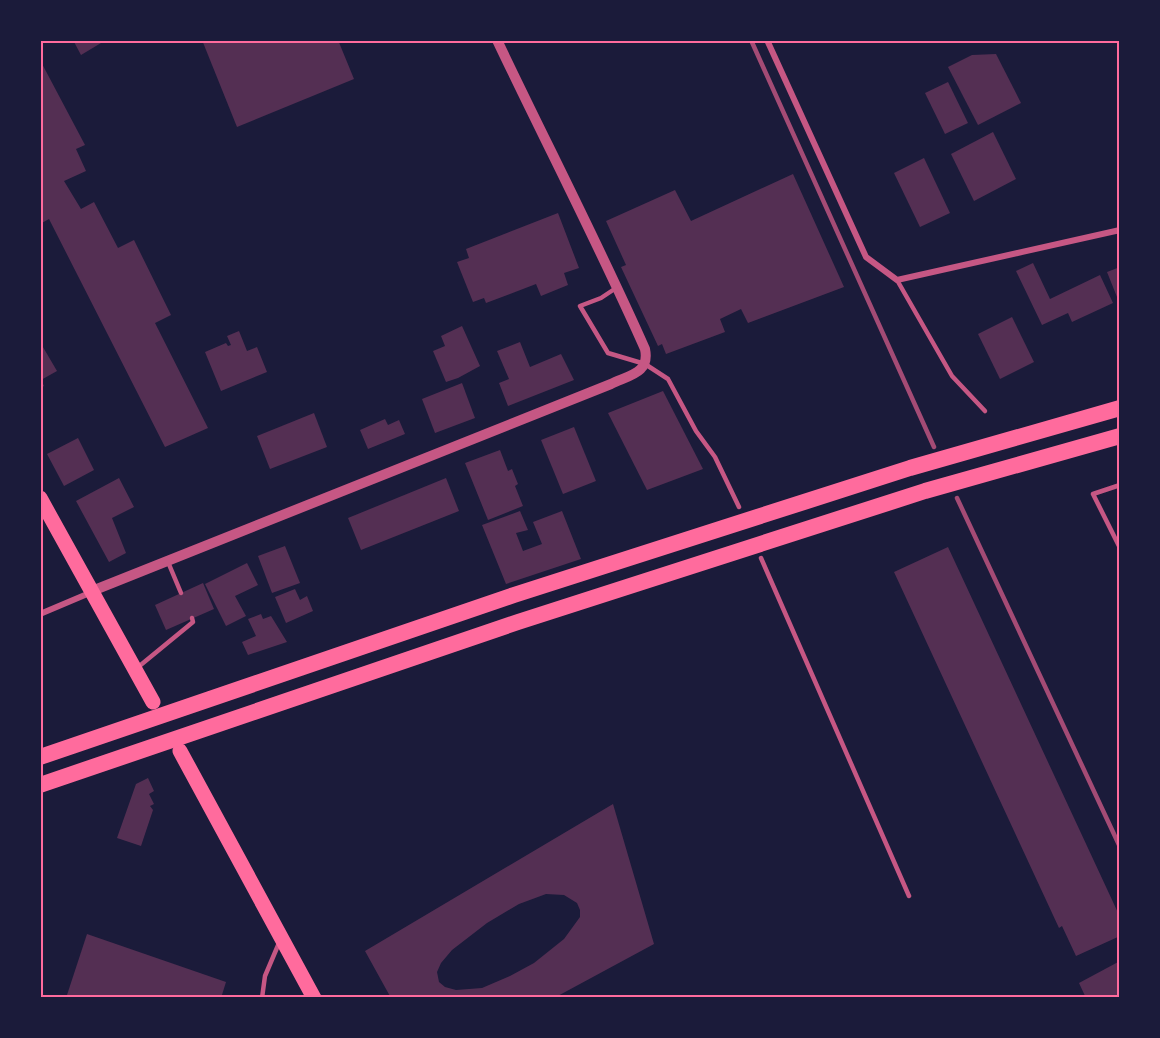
<svg xmlns="http://www.w3.org/2000/svg" width="1160" height="1038" font-family="Montserrat,sans-serif">
  <style>
    .building { fill: #542f53; fill-rule: evenodd }
    .lines { fill: none; stroke-linecap: round; stroke-linejoin: round }
    .service { stroke: #c65784; stroke-width: 4.5 }
    .minor { stroke: #c65784; stroke-width: 6 }
    .tertiary { stroke: #c65784; stroke-width: 10 }
    .primary { stroke: #ff6b9d; stroke-width: 15 }
    .trunk { stroke: #ff6b9d; stroke-width: 16 }
    .rail { stroke: #a44b75; stroke-width: 4.5 }
    .neatline { fill: none; stroke: #ff6b9d; stroke-width: 2 }
  </style>
  <rect width="100%" height="100%" fill="#1b1b3a"/>
  <g class="building">
    <path d="M 73,40 L 106,40 L 81,55 Z"/>
    <path d="M 202,40 L 338,40 L 354,79 L 237,127 Z"/>
    <path d="M 996,54 L 1021,103 L 978,125 L 948,67 L 972,55 Z"/>
    <path d="M 40,60 L 85,145 L 76,149 L 86,171 L 64,181 L 81,209 L 94,202 L 118,248 L 134,240 L 171,315 L 155,323 L 208,428 L 165,447 L 49,219 L 40,224 Z"/>
    <path d="M 948,82 L 968,123 L 945,134 L 925,93 Z"/>
    <path d="M 993,132 L 1016,179 L 974,201 L 951,154 Z"/>
    <path d="M 924,158 L 950,213 L 920,227 L 894,173 Z"/>
    <path d="M 793,174 L 844,287 L 748,323 L 741,309 L 720,319 L 725,332 L 666,354 L 662,344 L 658,346 L 621,267 L 626,265 L 606,221 L 675,190 L 691,221 Z"/>
    <path d="M 558,213 L 579,268 L 564,273 L 568,285 L 541,296 L 536,284 L 486,303 L 484,298 L 473,302 L 457,262 L 469,258 L 466,249 Z"/>
    <path d="M 1033,263 L 1050,299 L 1100,275 L 1113,303 L 1072,322 L 1068,313 L 1042,325 L 1016,271 Z"/>
    <path d="M 1120,267 L 1120,302 L 1119,302 L 1107,272 Z"/>
    <path d="M 1012,317 L 1034,362 L 1000,379 L 978,334 Z"/>
    <path d="M 462,326 L 480,366 L 458,378 L 446,382 L 433,351 L 445,346 L 441,336 Z"/>
    <path d="M 239,331 L 247,351 L 257,347 L 267,372 L 221,391 L 205,352 L 226,343 L 228,346 L 231,345 L 227,336 Z"/>
    <path d="M 40,342 L 57,371 L 41,380 L 44,386 L 40,388 Z"/>
    <path d="M 520,342 L 530,367 L 561,354 L 574,380 L 508,406 L 499,383 L 509,379 L 497,351 Z"/>
    <path d="M 462,383 L 475,418 L 435,433 L 422,399 Z"/>
    <path d="M 663,391 L 703,469 L 647,490 L 608,413 Z"/>
    <path d="M 314,413 L 327,447 L 270,469 L 257,436 Z"/>
    <path d="M 385,419 L 388,425 L 399,420 L 405,434 L 368,449 L 360,430 Z"/>
    <path d="M 574,427 L 596,481 L 563,494 L 541,440 Z"/>
    <path d="M 78,438 L 94,470 L 64,486 L 47,454 Z"/>
    <path d="M 500,450 L 508,471 L 512,469 L 518,484 L 515,486 L 523,506 L 488,520 L 465,463 Z"/>
    <path d="M 119,478 L 134,507 L 112,518 L 126,553 L 109,562 L 76,501 Z"/>
    <path d="M 446,478 L 459,511 L 361,550 L 348,518 Z"/>
    <path d="M 520,511 L 528,530 L 516,533 L 523,551 L 542,544 L 533,522 L 562,511 L 581,559 L 506,584 L 482,525 Z"/>
    <path d="M 285,546 L 300,583 L 272,593 L 258,556 Z"/>
    <path d="M 948,547 L 1120,917 L 1120,936 L 1076,956 L 1062,926 L 1059,928 L 894,572 Z"/>
    <path d="M 247,563 L 258,585 L 235,596 L 246,616 L 226,626 L 205,584 Z"/>
    <path d="M 203,583 L 214,609 L 166,630 L 155,605 Z"/>
    <path d="M 295,589 L 300,600 L 307,596 L 313,611 L 286,623 L 275,597 Z"/>
    <path d="M 261,614 L 263,619 L 271,616 L 287,642 L 248,655 L 242,642 L 256,636 L 248,619 Z"/>
    <path d="M 148,778 L 154,791 L 149,794 L 154,804 L 150,806 L 153,810 L 141,846 L 117,838 L 136,784 Z"/>
    <path d="M 613,804 L 654,944 L 554,998 L 391,998 L 365,951 ZM 546,894 L 564,895 L 577,903 L 580,910 L 580,917 L 564,939 L 534,963 L 510,976 L 482,988 L 456,990 L 445,987 L 439,982 L 437,972 L 441,963 L 452,950 L 487,923 L 519,904 Z"/>
    <path d="M 87,934 L 226,982 L 221,998 L 66,998 Z"/>
    <path d="M 1120,961 L 1120,994 L 1114,998 L 1086,998 L 1079,983 Z"/>
  </g>
  <g class="lines">
    <g class="service">
      <path d="M 897,280 L 952,376 L 985,411"/>
      <path d="M 616,288 L 601,298 L 580,306 L 608,353 L 645,364 L 668,379 L 696,431 L 715,457 L 739,507"/>
      <path d="M 1120,485 L 1093,494 L 1120,548"/>
      <path d="M 761,558 L 909,896"/>
      <path d="M 168,562 L 181,593"/>
      <path d="M 137,668 L 193,622 L 192,618"/>
      <path d="M 262,998 L 265,976 L 279,943"/>
    </g>
    <g class="minor">
      <path d="M 767,40 L 866,257 L 897,280 L 1120,230"/>
      <path d="M 40,614 L 92,592"/>
    </g>
    <path class="tertiary" d="M 92,591 L 611,384 C 630,375 650,373 645,349 C 599,245 546,143 497,40"/>
    <g class="primary">
      <path d="M 40,498 L 153,702"/>
      <path d="M 180,751 L 314,998"/>
    </g>
    <g class="trunk">
      <path d="M 40,757 L 514,595 L 910,468 L 1120,408"/>
      <path d="M 40,785 L 518,622 L 925,491 L 1120,436"/>
    </g>
    <g class="rail">
      <path d="M 751,40 L 934,447"/>
      <path d="M 957,498 L 1120,847"/>
    </g>
  </g>
  <rect width="1160" height="1038" fill="none" stroke="#1b1b3a" stroke-width="84"/>
  <rect x="42" y="42" width="1076" height="954" class="neatline"/>
</svg>
